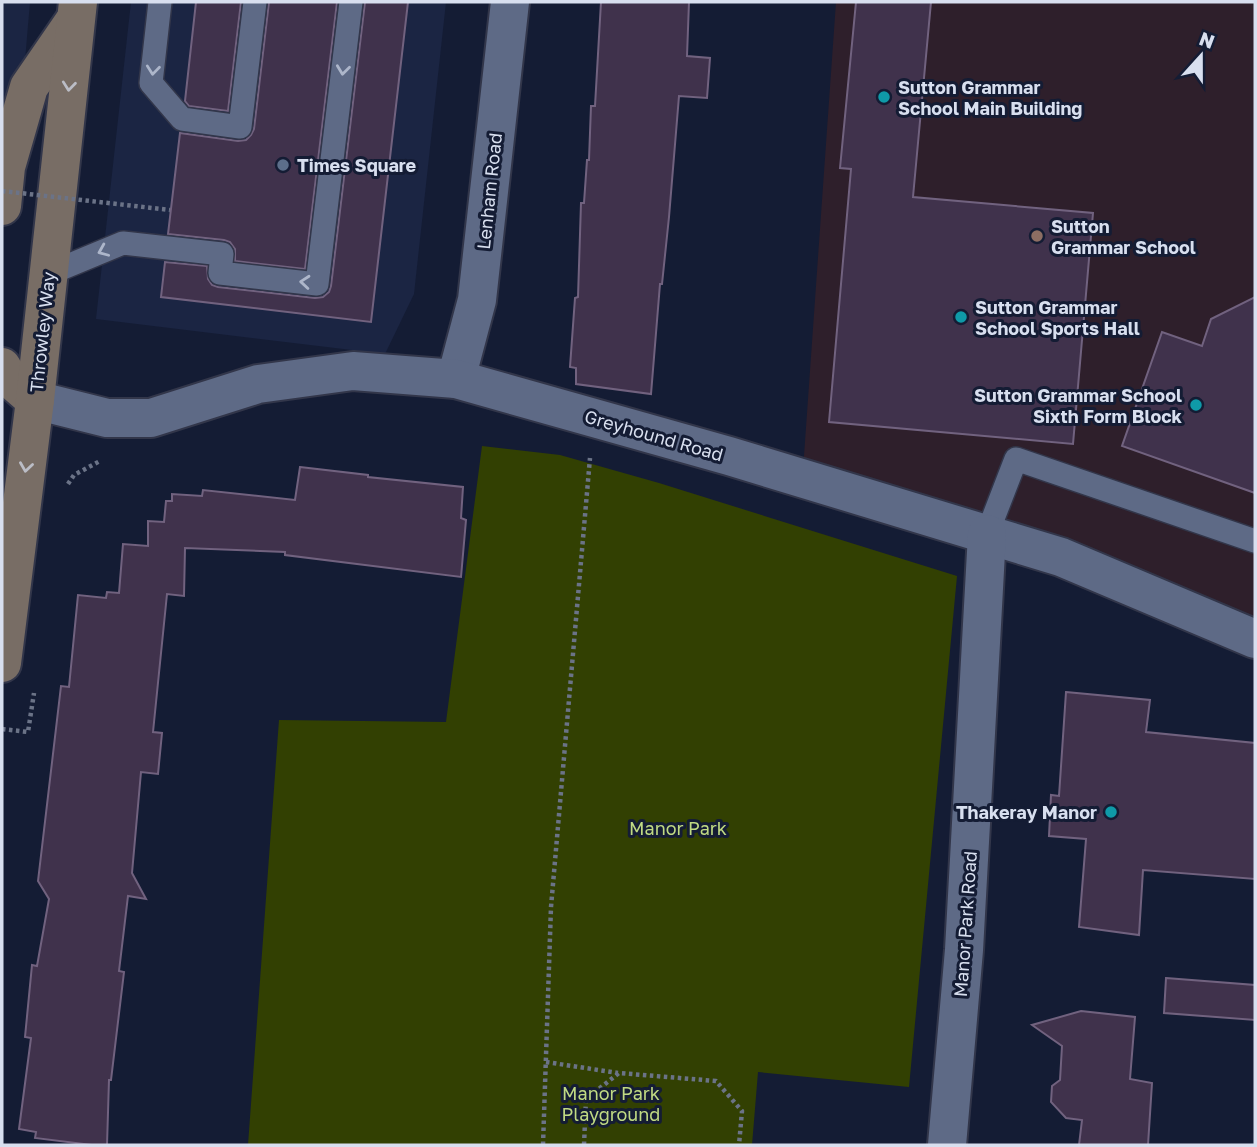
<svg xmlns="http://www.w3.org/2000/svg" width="1257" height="1147" font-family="'Golos Text',sans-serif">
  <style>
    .built { fill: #1b2543 }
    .education { fill: #2e1f2b }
    .green { fill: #324002 }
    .building { fill: #40324c; stroke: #71627f; stroke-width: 2 }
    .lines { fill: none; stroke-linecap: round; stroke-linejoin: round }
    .service-casing { stroke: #32364a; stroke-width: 26 }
    .minor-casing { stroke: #32364a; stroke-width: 42 }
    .secondary-casing { stroke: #32364a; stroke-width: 42 }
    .path { stroke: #6b7387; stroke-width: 4.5; stroke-dasharray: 3.5 3.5; stroke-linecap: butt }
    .service { stroke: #5e6a86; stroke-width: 23 }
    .minor { stroke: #5e6a86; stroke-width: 38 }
    .secondary { stroke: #786d65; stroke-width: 38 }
    .path-bridge { stroke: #6b7387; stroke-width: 4.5; stroke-dasharray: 3.5 3.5; stroke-linecap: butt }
    .oneway { stroke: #adb6ca }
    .oneway2 { stroke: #bbbdc6 }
    .culture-dot { fill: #0f9aa8; stroke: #141c34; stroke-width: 2.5 }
    .service-dot { fill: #5c6f8a; stroke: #141c34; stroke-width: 2.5 }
    .education-dot { fill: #8d6e63; stroke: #141c34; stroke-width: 2.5 }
    .labels { text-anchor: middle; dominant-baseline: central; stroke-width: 6; stroke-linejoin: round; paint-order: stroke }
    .poi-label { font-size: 18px; font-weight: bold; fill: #d8dfef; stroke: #141c34; text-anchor: start }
    .street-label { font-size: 18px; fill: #d8dfef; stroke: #141c34 }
    .park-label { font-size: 18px; fill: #c0da83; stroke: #141c34 }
  </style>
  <rect width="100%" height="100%" fill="#141c34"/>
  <g class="built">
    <path d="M 2,2 L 30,2 L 24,72 L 2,113 Z"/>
    <path d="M 131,2 L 446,2 L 414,294 L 385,354 L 96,319 Z"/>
  </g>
  <path class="education" d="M 836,2 L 1255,2 L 1255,624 L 1003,518 L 803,470 Z"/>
  <path class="green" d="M 482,446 L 560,455 L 659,483 L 957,576 L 909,1087 L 758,1072 L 752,1145 L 248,1145 L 279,720 L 446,722 Z"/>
  <g class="building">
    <path d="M 196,2 L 241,2 L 228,111 L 189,106 L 185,101 Z"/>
    <path d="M 269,2 L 337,2 L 305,269 L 235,261 L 235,249 L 230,242 L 224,240 L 168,234 L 180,133 L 238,141 L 246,140 L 251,135 L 254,129 Z"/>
    <path d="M 365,2 L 408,2 L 371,322 L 161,297 L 165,262 L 207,266 L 208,279 L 212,285 L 218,287 L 315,298 L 323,297 L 329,292 L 331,286 Z"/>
    <path d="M 601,2 L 689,2 L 687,56 L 710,58 L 707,98 L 679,96 L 669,217 L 662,284 L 660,284 L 651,394 L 576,384 L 576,368 L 570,367 L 575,298 L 578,297 L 581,203 L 584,203 L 587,160 L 589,160 L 591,106 L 595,106 Z"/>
    <path d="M 856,2 L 931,2 L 913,197 L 1093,213 L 1073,444 L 829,422 L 851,169 L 840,168 Z"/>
    <path d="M 1255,297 L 1255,493 L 1122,446 L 1162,332 L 1202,346 L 1211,319 Z"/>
    <path d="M 300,467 L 368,475 L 368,477 L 463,487 L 461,518 L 466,520 L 461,577 L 285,555 L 285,552 L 185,548 L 184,596 L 167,594 L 153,732 L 162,733 L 158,774 L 141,772 L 132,873 L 146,899 L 128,896 L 119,971 L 124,972 L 111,1080 L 109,1080 L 107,1145 L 92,1145 L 35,1138 L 36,1132 L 19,1129 L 31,1038 L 25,1037 L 32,965 L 37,966 L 49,899 L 38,881 L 61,686 L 69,687 L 78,595 L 106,598 L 107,592 L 119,593 L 123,544 L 148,546 L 148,521 L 164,522 L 166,501 L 172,501 L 172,494 L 202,496 L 203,490 L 295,500 Z"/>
    <path d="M 1066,692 L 1150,700 L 1146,732 L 1255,743 L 1255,879 L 1143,870 L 1139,935 L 1079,927 L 1086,839 L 1049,836 L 1051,795 L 1059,796 Z"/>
    <path d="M 1166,978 L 1255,985 L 1255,1020 L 1164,1013 Z"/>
    <path d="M 1081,1011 L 1135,1017 L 1130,1079 L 1152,1083 L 1148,1145 L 1079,1145 L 1082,1120 L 1066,1118 L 1051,1102 L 1052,1086 L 1060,1080 L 1062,1046 L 1032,1025 Z"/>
  </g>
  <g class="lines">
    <g class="service-casing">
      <g id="service">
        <path d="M 160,2 L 151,83 L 182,119 L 240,127 L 255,2"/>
        <path d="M 48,274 L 123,243 L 222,254 L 220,273 L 317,284 L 351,2"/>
        <path d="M 987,534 L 1016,459 L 1255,541"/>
      </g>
    </g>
    <g class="minor-casing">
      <g id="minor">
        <path d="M 456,379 L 477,300 L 510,2"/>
        <path d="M 35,400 L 107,418 L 151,418 L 258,384 L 353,371 L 456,379 L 729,456 L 1061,557 L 1255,639"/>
        <path d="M 947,1145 L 964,950 L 987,534"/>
      </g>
    </g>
    <g class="secondary-casing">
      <g id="secondary">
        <path d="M 2,206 L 6,167 L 29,87 L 73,23"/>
        <path d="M 2,367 L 6,375 L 35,400"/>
        <path d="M 2,663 L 35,400 L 78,2"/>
      </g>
    </g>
    <g class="path">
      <path d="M 68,484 L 74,475 L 100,461"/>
      <path d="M 2,729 L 28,732 L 34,693"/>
      <path d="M 546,1062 L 618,1073"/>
      <path d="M 543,1145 L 551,907 L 590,458"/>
      <path d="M 584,1145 L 586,1099 L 619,1073 L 716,1081 L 742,1111 L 739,1145"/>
    </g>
    <use href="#service" class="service"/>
    <use href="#minor" class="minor"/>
    <use href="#secondary" class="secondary"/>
    <path class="path-bridge" d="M 2,191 L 170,210"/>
  </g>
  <defs><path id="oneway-chevron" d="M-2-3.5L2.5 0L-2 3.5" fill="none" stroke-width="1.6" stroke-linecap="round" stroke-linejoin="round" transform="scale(1.75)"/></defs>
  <g class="oneway">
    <use href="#oneway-chevron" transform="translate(153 70) rotate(96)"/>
    <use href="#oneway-chevron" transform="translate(343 70) rotate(97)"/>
    <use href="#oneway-chevron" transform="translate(103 251) rotate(157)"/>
    <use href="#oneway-chevron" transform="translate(305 282) rotate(-175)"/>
  </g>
  <g class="oneway2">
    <use href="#oneway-chevron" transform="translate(69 86) rotate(96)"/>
    <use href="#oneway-chevron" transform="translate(26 467) rotate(98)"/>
  </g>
  <g class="culture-dot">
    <circle cx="884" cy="97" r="7"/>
    <circle cx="961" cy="317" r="7"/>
    <circle cx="1196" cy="405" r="7"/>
    <circle cx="1111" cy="812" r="7"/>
  </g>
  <circle class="service-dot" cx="283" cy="165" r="7"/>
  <circle class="education-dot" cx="1037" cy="236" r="7"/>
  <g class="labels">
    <g class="poi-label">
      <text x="898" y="87">Sutton Grammar<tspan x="898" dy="21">School Main Building</tspan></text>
      <text x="297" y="165">Times Square</text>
      <text x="1051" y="226">Sutton<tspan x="1051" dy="21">Grammar School</tspan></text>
      <text x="975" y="307">Sutton Grammar<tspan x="975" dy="21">School Sports Hall</tspan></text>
      <text x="1182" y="395" text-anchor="end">Sutton Grammar School<tspan x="1182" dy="21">Sixth Form Block</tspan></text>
      <text x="1097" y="812" text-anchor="end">Thakeray Manor</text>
    </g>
    <g class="street-label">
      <text transform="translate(489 191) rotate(-84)">Lenham Road</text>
      <text transform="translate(42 332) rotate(-84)">Throwley Way</text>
      <text transform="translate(654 435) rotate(16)">Greyhound Road</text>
      <text transform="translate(965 924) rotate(-86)">Manor Park Road</text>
    </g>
    <g class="park-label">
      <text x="678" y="828">Manor Park</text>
      <text x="611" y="1093">Manor Park<tspan x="611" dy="21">Playground</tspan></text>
    </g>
  </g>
  <rect width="1257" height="1147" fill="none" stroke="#d8dfef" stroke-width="7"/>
  <g transform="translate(1201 56) rotate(21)" stroke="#141c34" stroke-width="5" paint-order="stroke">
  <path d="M0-5L12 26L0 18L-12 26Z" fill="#d8dfef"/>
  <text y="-10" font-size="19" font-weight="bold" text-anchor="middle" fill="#d8dfef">N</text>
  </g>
</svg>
